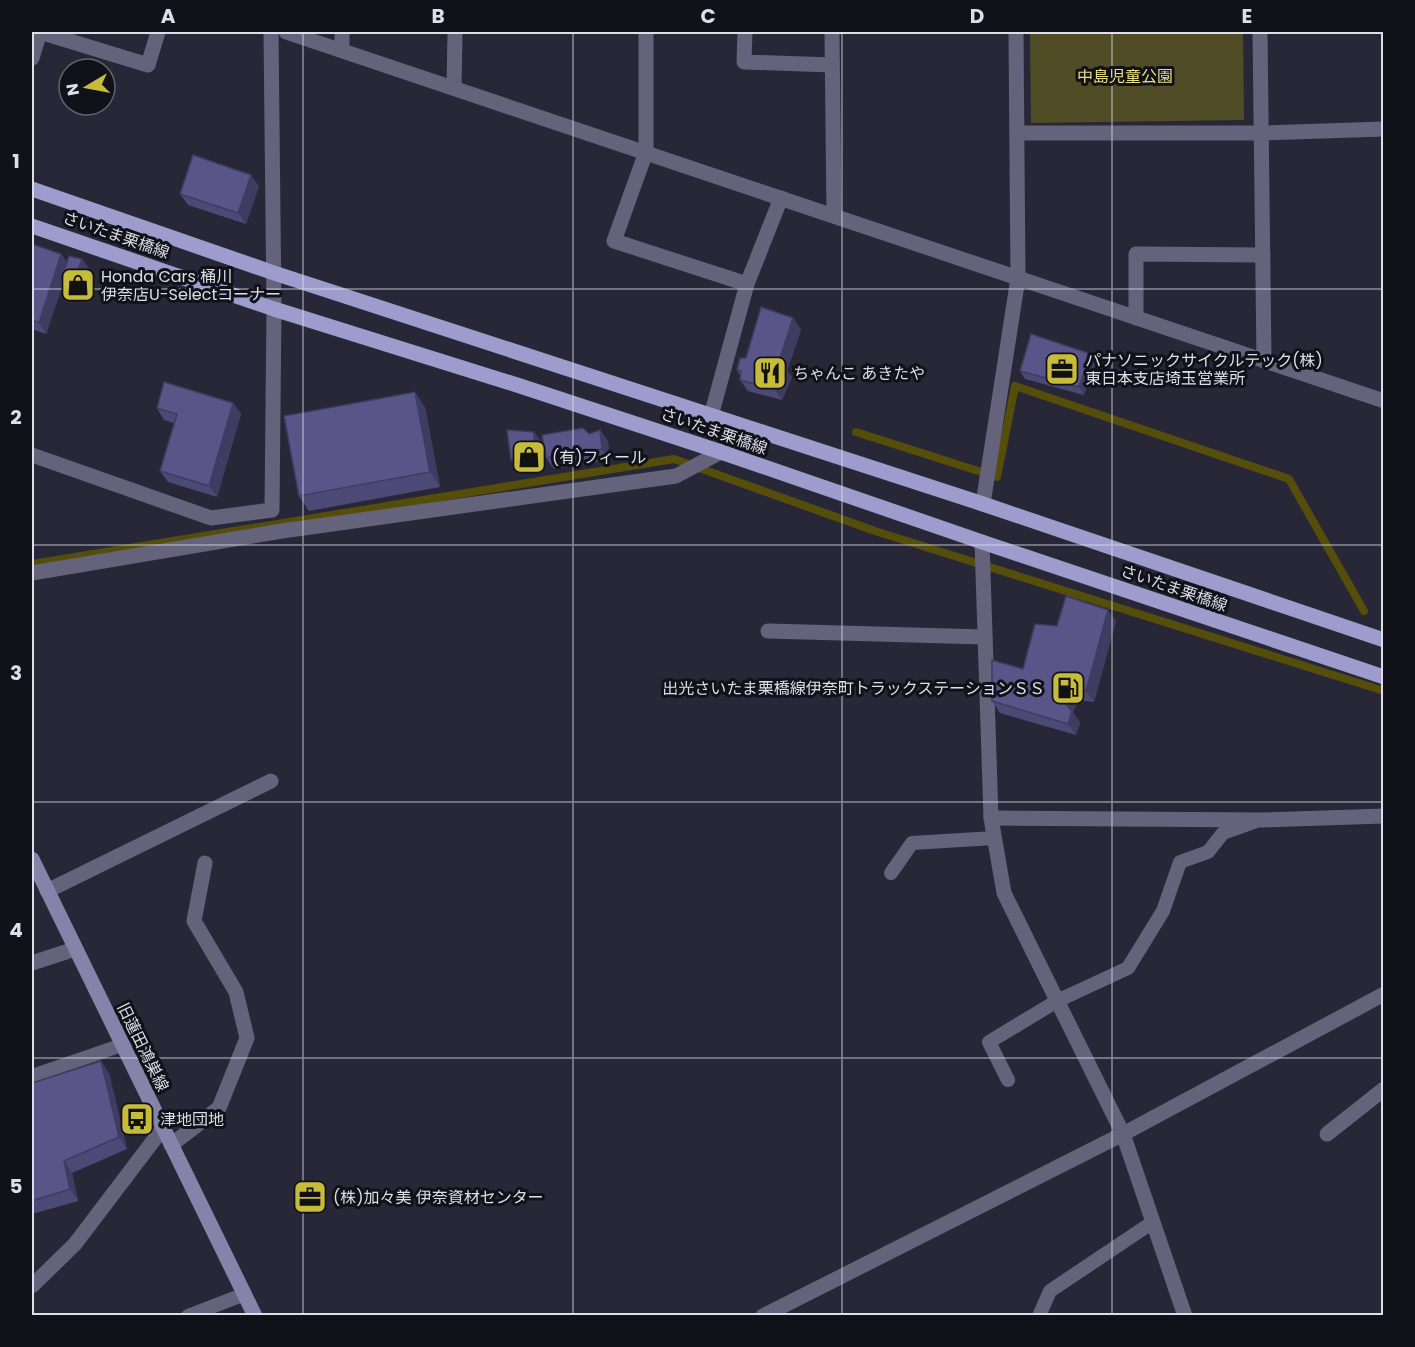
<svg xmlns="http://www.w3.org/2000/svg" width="1415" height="1347" font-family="Poppins,'Noto Sans JP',sans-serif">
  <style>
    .green { fill: #504d26 }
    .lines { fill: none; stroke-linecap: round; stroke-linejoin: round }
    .stream { stroke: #544e0a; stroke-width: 8 }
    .lane { stroke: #64637b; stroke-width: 14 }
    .street { stroke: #64637b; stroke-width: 15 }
    .secondary { stroke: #8583a9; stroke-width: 15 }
    .primary { stroke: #9e9ccc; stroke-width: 15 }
    .wall { fill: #4d4976 }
    .shaded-wall { fill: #3e3c60 }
    .building { fill: #595589; stroke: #3e3c60; stroke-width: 1.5 }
    .grid { fill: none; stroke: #dedee9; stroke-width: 1.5; stroke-opacity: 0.55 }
    .labels { text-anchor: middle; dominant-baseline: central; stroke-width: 6; stroke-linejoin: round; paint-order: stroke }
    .park-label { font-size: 16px; fill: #e7df84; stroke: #111119 }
    .street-label { font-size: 16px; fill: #dedee9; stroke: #111119 }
    .poi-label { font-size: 16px; fill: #dedee9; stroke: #111119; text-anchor: start }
    .neatline { fill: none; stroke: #dedee9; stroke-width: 2 }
    .grid-label { font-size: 20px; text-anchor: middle; font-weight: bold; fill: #dedee9 }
  </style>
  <rect width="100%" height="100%" fill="#282738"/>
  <path class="green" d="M 1030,32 L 1243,32 L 1244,120 L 1031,123 Z"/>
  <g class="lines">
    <g class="stream">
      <path d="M 856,432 L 997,477 L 1015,386 L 1289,479 L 1364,611"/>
      <path d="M 32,564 L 674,459 L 875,531 L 1384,691"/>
    </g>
    <g class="lane">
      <path d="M 891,873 L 912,843 L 994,838"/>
      <path d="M 32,1076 L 122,1045"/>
      <path d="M 1008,1080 L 989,1042 L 1057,1001 L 1128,968 L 1163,911 L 1180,862 L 1208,852 L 1223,833 L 1254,822"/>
      <path d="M 188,1316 L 245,1294"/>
      <path d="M 1039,1316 L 1050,1291 L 1153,1222"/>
    </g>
    <g class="street">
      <path d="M 286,32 L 1384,401"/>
      <path d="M 646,32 L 646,152 L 614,241 L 747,284 L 781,198"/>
      <path d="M 745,32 L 744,62 L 832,65"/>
      <path d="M 832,32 L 834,216"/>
      <path d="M 1260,32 L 1264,361"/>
      <path d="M 342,49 L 342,32"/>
      <path d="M 32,58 L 40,32 L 148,65 L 158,32"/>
      <path d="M 454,87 L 455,32"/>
      <path d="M 1017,133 L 1261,133 L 1384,129"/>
      <path d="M 1136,318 L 1136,254 L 1263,255"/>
      <path d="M 711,416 L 747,284"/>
      <path d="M 32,455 L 211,518 L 272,510 L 274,309 L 271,32"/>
      <path d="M 983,504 L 1018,278 L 1016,32"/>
      <path d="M 982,542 L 991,818 L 1004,893 L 1123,1134 L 1185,1316"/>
      <path d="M 32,573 L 282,531 L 676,476 L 721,452"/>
      <path d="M 768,631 L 985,637"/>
      <path d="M 991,818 L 1262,820 L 1384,816"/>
      <path d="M 47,891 L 271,781"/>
      <path d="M 32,963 L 75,949"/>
      <path d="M 1327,1134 L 1384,1089"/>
      <path d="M 171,1145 L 219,1108 L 247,1038 L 236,992 L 194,921 L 205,863"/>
      <path d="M 32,1286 L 75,1244 L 163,1128"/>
      <path d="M 763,1316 L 1123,1134 L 1384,994"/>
    </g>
    <path class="secondary" d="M 32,859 L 255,1316"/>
    <g class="primary">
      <path d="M 32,189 L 274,273 L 983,504 L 1384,640"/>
      <path d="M 32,226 L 274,309 L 517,385 L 721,452 L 982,542 L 1384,677"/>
    </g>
  </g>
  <g class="wall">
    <path d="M 259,186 L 246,224 L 188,205 L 180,194 Z"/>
    <path d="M 32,244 L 61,254 L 67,262 L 82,259 L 90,270 L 80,299 L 68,295 L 62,287 L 46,334 L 32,329 Z"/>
    <path d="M 793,318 L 801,330 L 787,371 L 792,377 L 782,400 L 748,391 L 740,380 L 740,375 L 737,370 L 746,358 Z"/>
    <path d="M 1091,354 L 1096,361 L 1084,395 L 1025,379 L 1020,371 Z"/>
    <path d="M 233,403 L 241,414 L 217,497 L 168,482 L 160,471 L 174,423 L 164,420 L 157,408 Z"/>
    <path d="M 425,407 L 440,487 L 309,511 L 299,496 Z"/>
    <path d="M 600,430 L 608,441 L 610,460 L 554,469 L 546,458 L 589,434 Z"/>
    <path d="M 534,432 L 542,443 L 542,470 L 518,472 L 511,460 Z"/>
    <path d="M 1116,621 L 1094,702 L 1079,700 L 1073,712 L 1080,723 L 1076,735 L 1000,713 L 992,701 L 1023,669 L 1057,626 Z"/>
    <path d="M 109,1073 L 127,1149 L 72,1173 L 78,1201 L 32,1214 L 32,1083 Z"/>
  </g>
  <g class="shaded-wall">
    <path d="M 251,175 L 259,186 L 246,224 L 238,213 Z"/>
    <path d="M 61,254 L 69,266 L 60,284 L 62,287 L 46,334 L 39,323 Z"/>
    <path d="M 82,259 L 90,270 L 80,299 L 72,288 Z"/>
    <path d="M 793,318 L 801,330 L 787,371 L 792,377 L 782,400 L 774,389 L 778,364 Z"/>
    <path d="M 1091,354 L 1096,361 L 1084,395 L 1079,387 Z"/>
    <path d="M 415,392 L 425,407 L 440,487 L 430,472 Z"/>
    <path d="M 233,403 L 241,414 L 217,497 L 209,486 Z"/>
    <path d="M 600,430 L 608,441 L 610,460 L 602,449 Z"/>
    <path d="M 534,432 L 542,443 L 542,470 L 534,458 Z"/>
    <path d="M 1108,610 L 1116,621 L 1094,702 L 1086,691 Z"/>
    <path d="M 1071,688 L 1079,700 L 1073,712 L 1080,723 L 1076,735 L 1068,724 L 1064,702 Z"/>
    <path d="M 101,1061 L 109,1073 L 127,1149 L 119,1137 Z"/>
    <path d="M 64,1161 L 72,1173 L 78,1201 L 70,1189 Z"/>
  </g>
  <g class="building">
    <path d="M 193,155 L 251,175 L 238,213 L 180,194 Z"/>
    <path d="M 32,244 L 61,254 L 39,323 L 32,320 Z"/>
    <path d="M 69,256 L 82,259 L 72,288 L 60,284 Z"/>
    <path d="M 761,307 L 793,318 L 778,364 L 784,366 L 774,389 L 740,380 L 741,371 L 737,370 L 740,358 L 746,358 Z"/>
    <path d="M 1031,334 L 1091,354 L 1079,387 L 1020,371 Z"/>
    <path d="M 164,382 L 233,403 L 209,486 L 160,471 L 177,414 L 157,408 Z"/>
    <path d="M 415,392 L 430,472 L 299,496 L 284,416 Z"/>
    <path d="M 583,428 L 589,434 L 600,430 L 602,449 L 546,458 L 542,435 Z"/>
    <path d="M 507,430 L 534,432 L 534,458 L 511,460 Z"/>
    <path d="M 1066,596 L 1108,610 L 1086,691 L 1071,688 L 1064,702 L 1072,711 L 1068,724 L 992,701 L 992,660 L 1023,669 L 1035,624 L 1057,626 Z"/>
    <path d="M 101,1061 L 119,1137 L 64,1161 L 70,1189 L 32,1201 L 32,1083 Z"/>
  </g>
  <path class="grid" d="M 303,32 L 303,1316M 573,32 L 573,1316M 842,32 L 842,1316M 1112,32 L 1112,1316M 32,289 L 1384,289M 32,545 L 1384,545M 32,802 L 1384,802M 32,1058 L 1384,1058"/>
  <defs>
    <g id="shop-square" transform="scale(1.725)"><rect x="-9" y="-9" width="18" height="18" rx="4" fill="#c7bb3b" stroke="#111119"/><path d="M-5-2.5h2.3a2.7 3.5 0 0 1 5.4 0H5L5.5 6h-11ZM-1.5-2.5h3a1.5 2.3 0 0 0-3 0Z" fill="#111"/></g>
    <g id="office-square" transform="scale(1.725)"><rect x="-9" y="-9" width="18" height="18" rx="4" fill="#c7bb3b" stroke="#111119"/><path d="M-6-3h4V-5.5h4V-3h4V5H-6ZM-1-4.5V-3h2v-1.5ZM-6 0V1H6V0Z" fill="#111"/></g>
    <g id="restaurant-square" transform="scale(1.725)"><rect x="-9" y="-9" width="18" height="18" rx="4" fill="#c7bb3b" stroke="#111119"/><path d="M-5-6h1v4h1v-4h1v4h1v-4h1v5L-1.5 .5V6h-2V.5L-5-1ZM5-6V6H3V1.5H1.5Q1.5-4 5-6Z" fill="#111"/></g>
    <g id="fuel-square" transform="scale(1.725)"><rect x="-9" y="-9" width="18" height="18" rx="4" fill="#c7bb3b" stroke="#111119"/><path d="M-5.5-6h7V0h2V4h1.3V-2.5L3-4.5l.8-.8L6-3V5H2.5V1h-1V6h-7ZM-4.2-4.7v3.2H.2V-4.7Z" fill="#111"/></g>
    <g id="bus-square" transform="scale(1.725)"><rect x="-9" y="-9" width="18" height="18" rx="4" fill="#c7bb3b" stroke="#111119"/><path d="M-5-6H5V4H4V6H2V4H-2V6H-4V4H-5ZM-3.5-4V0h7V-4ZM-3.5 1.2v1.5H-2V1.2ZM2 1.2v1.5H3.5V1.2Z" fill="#111"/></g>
  </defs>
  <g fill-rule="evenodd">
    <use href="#shop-square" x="78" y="285"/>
    <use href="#office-square" x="1062" y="369"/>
    <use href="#restaurant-square" x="770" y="373"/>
    <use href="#shop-square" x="529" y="457"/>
    <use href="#fuel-square" x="1068" y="688"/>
    <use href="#bus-square" x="137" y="1119"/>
    <use href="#office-square" x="310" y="1197"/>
  </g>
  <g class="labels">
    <g class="park-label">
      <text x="1125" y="76">中島児童公園</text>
    </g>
    <g class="street-label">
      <text transform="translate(116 235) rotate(19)">さいたま栗橋線</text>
      <text transform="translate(714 431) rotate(19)">さいたま栗橋線</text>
      <text transform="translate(1174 588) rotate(19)">さいたま栗橋線</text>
      <text transform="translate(143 1047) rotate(64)">旧蓮田鴻巣線</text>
    </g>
    <g class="poi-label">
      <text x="101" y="276">Honda Cars 桶川<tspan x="101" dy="18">伊奈店U-Selectコーナー</tspan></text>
      <text x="1085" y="360">パナソニックサイクルテック(株)<tspan x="1085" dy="18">東日本支店埼玉営業所</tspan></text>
      <text x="793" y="373">ちゃんこ あきたや</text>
      <text x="552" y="457">(有)フィール</text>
      <text x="1045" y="688" text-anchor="end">出光さいたま栗橋線伊奈町トラックステーションＳＳ</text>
      <text x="160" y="1119">津地団地</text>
      <text x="333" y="1197">(株)加々美 伊奈資材センター</text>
    </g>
  </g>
  <rect width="1415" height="1347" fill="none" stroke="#111119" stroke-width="66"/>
  <g transform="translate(87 87) rotate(260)"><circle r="28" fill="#111119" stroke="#63636c" stroke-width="1.5"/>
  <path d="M0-4.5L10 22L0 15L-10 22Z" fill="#c7bb3b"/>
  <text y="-9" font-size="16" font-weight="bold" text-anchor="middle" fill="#dedee9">N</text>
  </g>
  <rect x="33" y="33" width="1349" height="1281" class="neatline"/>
  <g class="grid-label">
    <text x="168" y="23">A</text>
    <text x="438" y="23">B</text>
    <text x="708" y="23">C</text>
    <text x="977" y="23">D</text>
    <text x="1247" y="23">E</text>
    <text x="16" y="168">1</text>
    <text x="16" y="424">2</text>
    <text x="16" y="680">3</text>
    <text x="16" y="937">4</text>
    <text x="16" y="1193">5</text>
  </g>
</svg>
